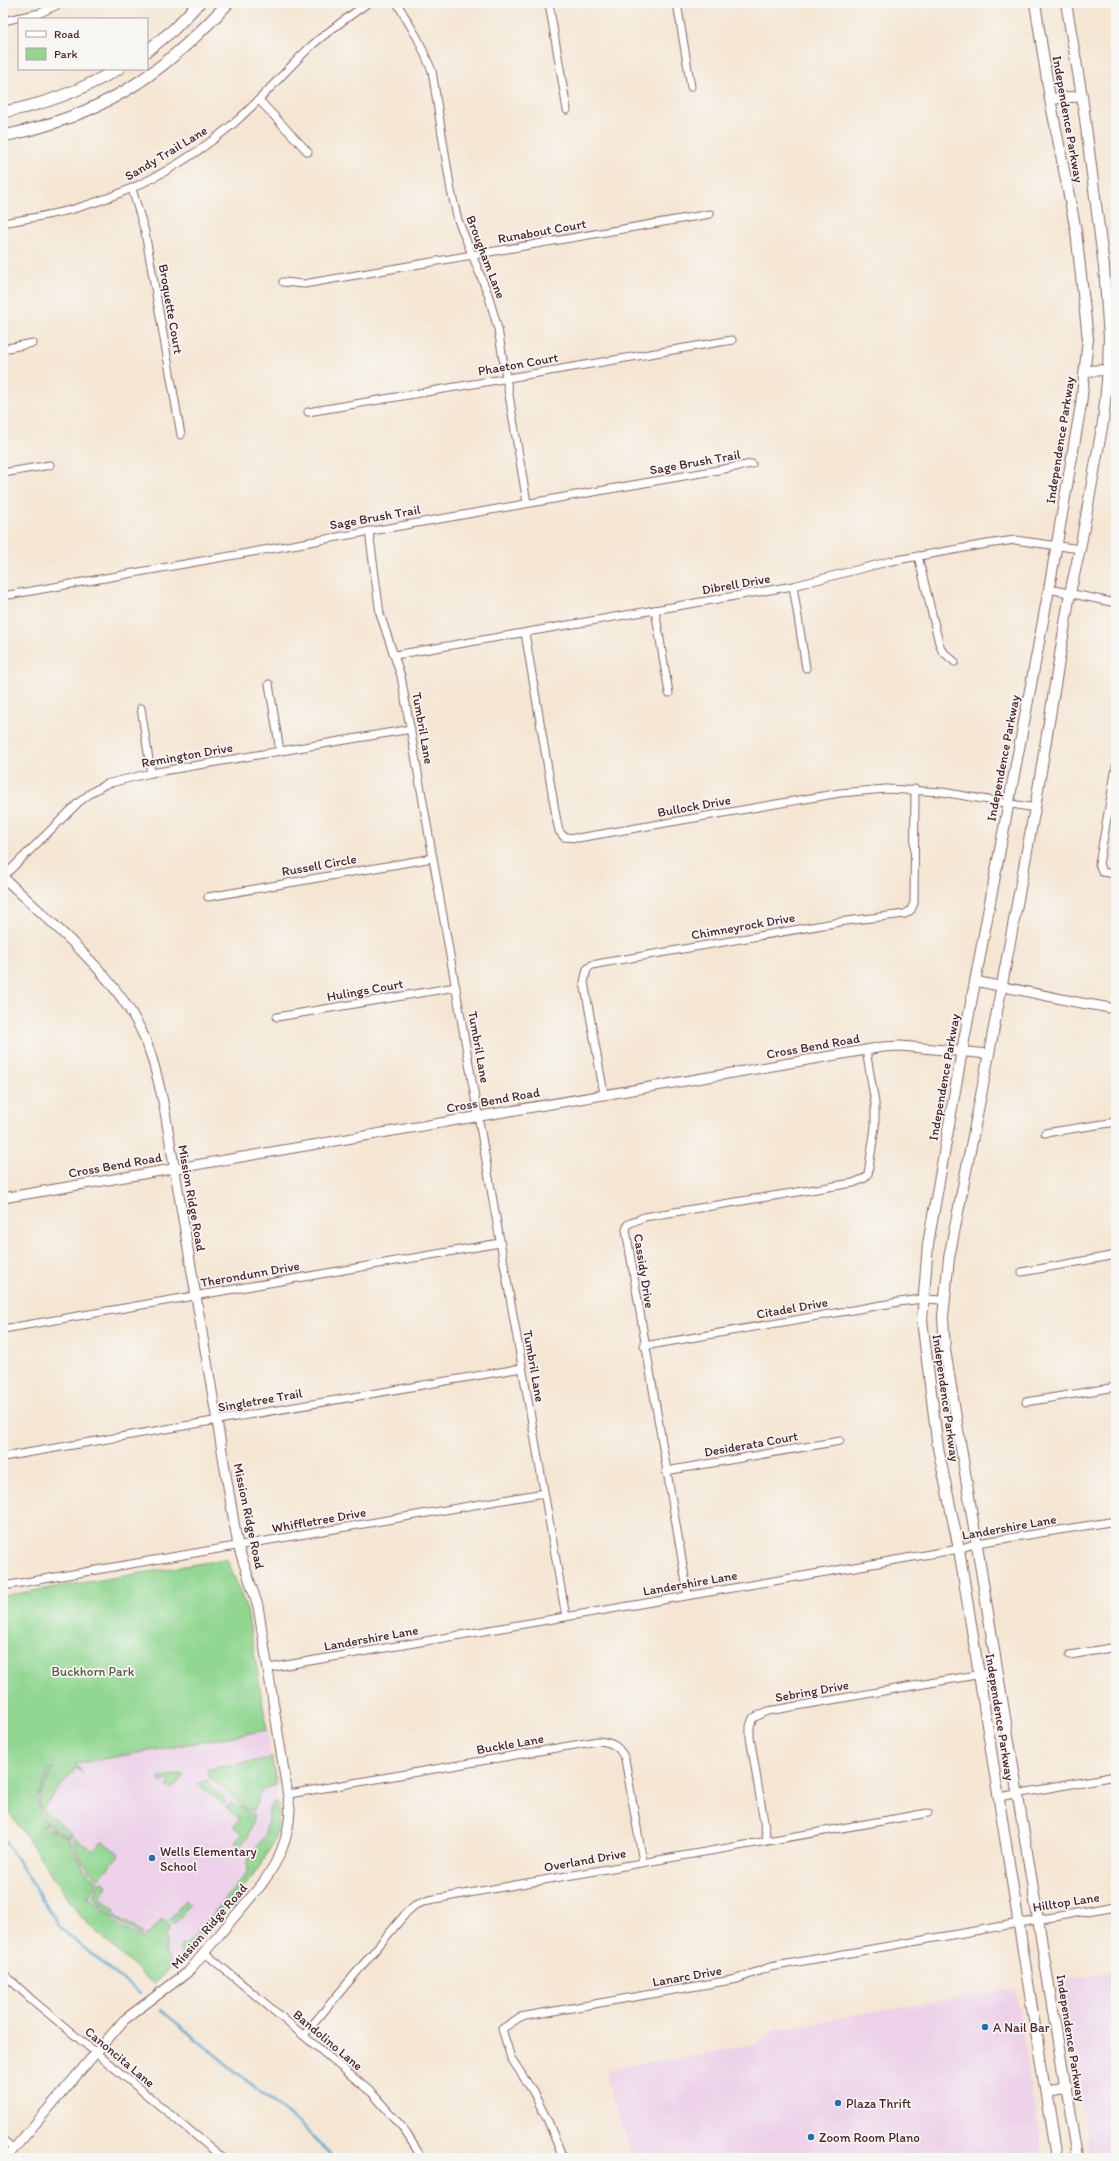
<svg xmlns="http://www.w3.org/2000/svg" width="1119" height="2161" font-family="Itim,sans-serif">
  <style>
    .built { fill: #edd1e9 }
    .green { fill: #91d791; stroke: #6e7b5e }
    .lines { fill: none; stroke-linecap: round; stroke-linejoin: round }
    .stream { stroke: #57a8d2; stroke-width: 2.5 }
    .minor-casing { stroke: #866566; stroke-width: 9 }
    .tertiary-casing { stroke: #866566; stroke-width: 11 }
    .secondary-casing { stroke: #866566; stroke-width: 12 }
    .primary-casing { stroke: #866566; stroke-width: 13 }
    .minor { stroke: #fff; stroke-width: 7 }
    .tertiary { stroke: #fff; stroke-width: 9 }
    .secondary { stroke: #fff; stroke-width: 10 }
    .primary { stroke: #fff; stroke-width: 11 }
    .poi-dot { fill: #1f6fb2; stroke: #f6f6f2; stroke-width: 1.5 }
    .labels { text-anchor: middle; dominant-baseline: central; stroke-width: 3.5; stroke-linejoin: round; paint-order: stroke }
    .street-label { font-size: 13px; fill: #4a1f2b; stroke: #f6f6f2 }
    .park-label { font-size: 13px; fill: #5f564a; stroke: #f6f6f2 }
    .poi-label { font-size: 13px; fill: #4a1f2b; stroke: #f6f6f2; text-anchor: start }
  </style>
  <rect width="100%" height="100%" fill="#f6f6f2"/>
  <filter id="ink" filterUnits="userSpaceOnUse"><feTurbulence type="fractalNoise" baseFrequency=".025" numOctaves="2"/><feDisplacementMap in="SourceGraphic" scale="8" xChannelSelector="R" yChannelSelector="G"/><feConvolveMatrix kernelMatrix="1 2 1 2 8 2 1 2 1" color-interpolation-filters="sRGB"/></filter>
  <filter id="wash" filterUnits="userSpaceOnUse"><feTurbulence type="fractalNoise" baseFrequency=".012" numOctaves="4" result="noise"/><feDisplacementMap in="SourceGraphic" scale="16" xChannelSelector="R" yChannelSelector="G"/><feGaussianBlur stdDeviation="0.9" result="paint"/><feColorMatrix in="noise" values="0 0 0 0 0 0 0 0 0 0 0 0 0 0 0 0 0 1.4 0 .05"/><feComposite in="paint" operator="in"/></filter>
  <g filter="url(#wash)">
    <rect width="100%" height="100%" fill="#f5e6d3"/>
    <g class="built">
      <path d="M 267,1730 L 278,1804 L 276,1831 L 259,1870 L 189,1952 L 153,1984 L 80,1916 L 3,1803 L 3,1777 Z"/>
      <path d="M 1116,1971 L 1116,2158 L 1091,2158 L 1061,1980 Z"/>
      <path d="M 1015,1988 L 1043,2158 L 633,2158 L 605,2078 L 608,2072 L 616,2068 L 755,2045 L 772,2030 Z"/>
    </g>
    <g class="green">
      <path d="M 227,1559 L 247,1610 L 267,1730 L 75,1764 L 83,1773 L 76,1768 L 42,1809 L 73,1835 L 70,1837 L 50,1828 L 39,1806 L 40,1796 L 53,1768 L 50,1769 L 37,1799 L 39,1812 L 47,1825 L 41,1826 L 68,1838 L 84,1869 L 98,1881 L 92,1892 L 86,1897 L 94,1901 L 118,1925 L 142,1939 L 147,1934 L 150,1934 L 162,1919 L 171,1927 L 165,1937 L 167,1940 L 165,1952 L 172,1967 L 153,1984 L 80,1916 L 3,1803 L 3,1596 Z"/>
      <path d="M 272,1758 L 276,1785 C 253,1790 262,1798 253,1811 L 241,1807 L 237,1800 L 220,1785 L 210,1779 L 207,1773 L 208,1769 Z"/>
      <path d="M 181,1774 L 183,1777 L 172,1789 L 167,1787 L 170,1782 L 166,1779 L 163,1783 L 159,1781 L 160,1777 Z"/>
      <path d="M 207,1780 L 213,1789 L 227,1800 L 224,1805 L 198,1784 Z"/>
      <path d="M 274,1802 L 278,1802 C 287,1844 242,1889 218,1918 C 207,1931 196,1946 183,1957 L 179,1950 L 182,1944 L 187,1945 L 248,1872 L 247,1861 L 265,1835 L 270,1807 Z"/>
      <path d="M 231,1803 L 254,1815 L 248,1836 L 239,1846 L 235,1843 L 242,1834 L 233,1826 L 240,1819 L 226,1807 Z"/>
      <path d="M 74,1837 L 93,1851 L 102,1841 L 118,1853 L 118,1856 L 99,1879 L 83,1863 L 72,1839 Z"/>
      <path d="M 104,1882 L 107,1887 L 99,1897 L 115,1911 L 113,1914 L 124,1923 L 127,1921 L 143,1934 L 142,1936 L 113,1918 L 93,1896 L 100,1883 Z"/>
      <path d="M 185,1900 L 189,1906 L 173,1925 L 169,1921 Z"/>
    </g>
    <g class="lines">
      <g class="stream">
        <path d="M 3,1837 L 61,1929 L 140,1994"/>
        <path d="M 161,2010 L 303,2127 L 334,2158"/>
      </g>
    </g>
  </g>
  <g filter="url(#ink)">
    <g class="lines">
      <g class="minor-casing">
        <g id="minor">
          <path d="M 397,3 L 418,39 L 432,71 L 451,191 L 458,220 L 488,294 L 498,329 L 527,503"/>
          <path d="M 549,3 L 567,110"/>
          <path d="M 677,3 L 691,87"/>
          <path d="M 3,21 L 40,13 L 62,3"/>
          <path d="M 259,100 L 308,152"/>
          <path d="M 132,189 L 145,232 L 181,435"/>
          <path d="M 3,223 C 29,218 55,215 80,207 C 136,191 188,162 233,124 C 261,100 284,72 310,47 C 328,31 348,17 368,3"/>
          <path d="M 283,282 L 304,284 L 710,214"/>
          <path d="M 3,349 L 33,343"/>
          <path d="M 1108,370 L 1116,368"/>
          <path d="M 308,412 L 732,340"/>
          <path d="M 3,473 L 50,465"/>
          <path d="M 369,531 L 380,614 L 401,676 L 566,1617"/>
          <path d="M 918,556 L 939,643 L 942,651 L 955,662"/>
          <path d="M 793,586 L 806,668"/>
          <path d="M 1049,589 L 1116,603"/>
          <path d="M 3,596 L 752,464"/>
          <path d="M 655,610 L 669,693"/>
          <path d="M 525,633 L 557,822 L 559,831 L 564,837 L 578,838 L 840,793 L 886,789 L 942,792 L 1035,808"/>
          <path d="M 395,655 L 793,586 L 891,561 L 987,544 L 1015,540 L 1080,549"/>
          <path d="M 269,684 L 280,751"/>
          <path d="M 141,708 L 151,773"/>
          <path d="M 1116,767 L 1099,864 L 1102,872 L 1116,874"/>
          <path d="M 3,877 L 78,803 L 92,792 L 106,784 L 151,773 L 411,729"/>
          <path d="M 208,897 L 433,858"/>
          <path d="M 277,1017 L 456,987"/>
          <path d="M 604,1094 L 584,982 L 587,969 L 592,965 L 602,963 L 846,921 L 905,914 L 911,910 L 914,903 L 915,789"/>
          <path d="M 1045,1133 L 1116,1122"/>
          <path d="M 1022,1272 L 1116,1255"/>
          <path d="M 3,1329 L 500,1243"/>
          <path d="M 644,1346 L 899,1302 L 922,1299 L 944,1300"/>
          <path d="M 1026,1402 L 1116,1387"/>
          <path d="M 3,1457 L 522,1368"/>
          <path d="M 666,1471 L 840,1441"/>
          <path d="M 3,1586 L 544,1493"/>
          <path d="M 688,1595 L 626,1230 L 628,1224 L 644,1217 L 853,1183 L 865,1178 L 868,1174 L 875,1127 L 875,1103 L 866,1050"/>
          <path d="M 1070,1655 L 1116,1647"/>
          <path d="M 269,1668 L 959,1549 L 977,1543 L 1116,1521"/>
          <path d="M 289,1794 L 598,1741 C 612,1742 619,1746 625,1759 L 643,1862"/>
          <path d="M 999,1797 L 1116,1776"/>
          <path d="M 767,1840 L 750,1737 L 750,1726 L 753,1718 L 768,1711 L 999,1671"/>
          <path d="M 205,1953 L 372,2093 L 403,2128 L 422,2158"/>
          <path d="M 3,1973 L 31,1999 L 223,2158"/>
          <path d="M 304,2035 L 407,1912 L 415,1905 L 429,1900 L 928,1813"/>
          <path d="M 3,2140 L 14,2149"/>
          <path d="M 563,2158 L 548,2121 L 532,2090 L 511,2058 L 502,2029 L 520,2017 L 737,1979 L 770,1967 L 1116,1906"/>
        </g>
      </g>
      <g class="tertiary-casing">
        <g id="tertiary">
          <path d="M 3,877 C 52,924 123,980 147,1044 C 155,1064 159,1085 164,1106 L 238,1546 L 258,1606 L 290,1809 C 289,1839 279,1860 262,1884 L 188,1972 L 124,2020 L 6,2158"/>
          <path d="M 975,981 L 1076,1002 L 1116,1009"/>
          <path d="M 3,1198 L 883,1047 L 900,1046 L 989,1054"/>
        </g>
      </g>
      <g class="secondary-casing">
        <g id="secondary">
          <path d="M 1035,3 L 1050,99 L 1076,231 L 1088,339 L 1081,405 L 1049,589 L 962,1051 L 928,1244 L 922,1320 L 938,1448 L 959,1549 L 1056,2158"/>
          <path d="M 1066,3 L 1082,96 L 1104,267 L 1109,338 L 1108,370 L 1103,422 L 1080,549 L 1070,593 L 1035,808 L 989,1054 L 949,1258 L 943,1317 L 945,1350 L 1077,2158"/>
          <path d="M 1050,99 L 1082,96"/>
          <path d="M 1085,371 L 1108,370"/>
          <path d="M 1046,2090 L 1067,2086"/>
        </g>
      </g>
      <g class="primary-casing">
        <g id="primary">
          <path d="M 147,51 L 173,30 L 199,3"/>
          <path d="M 3,112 C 44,105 82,90 118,69"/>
          <path d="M 3,136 C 102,116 161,76 228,3"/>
        </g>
      </g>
      <use href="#minor" class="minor"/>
      <use href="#tertiary" class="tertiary"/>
      <use href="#secondary" class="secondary"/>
      <use href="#primary" class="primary"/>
    </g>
  </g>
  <g class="poi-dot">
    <circle cx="152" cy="1858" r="4"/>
    <circle cx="985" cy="2027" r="4"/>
    <circle cx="838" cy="2103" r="4"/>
    <circle cx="811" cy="2137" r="4"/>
  </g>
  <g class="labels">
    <g class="street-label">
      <text transform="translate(1068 119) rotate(80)">Independence Parkway</text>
      <text transform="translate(166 153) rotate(-31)">Sandy Trail Lane</text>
      <text transform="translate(542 231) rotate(-10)">Runabout Court</text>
      <text transform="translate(486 257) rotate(69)">Brougham Lane</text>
      <text transform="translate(171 309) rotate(80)">Broquette Court</text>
      <text transform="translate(518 364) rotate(-10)">Phaeton Court</text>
      <text transform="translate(1060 440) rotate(-81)">Independence Parkway</text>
      <text transform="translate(695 462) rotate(-10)">Sage Brush Trail</text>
      <text transform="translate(375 517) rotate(-10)">Sage Brush Trail</text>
      <text transform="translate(736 584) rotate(-10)">Dibrell Drive</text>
      <text transform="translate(423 728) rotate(80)">Tumbril Lane</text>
      <text transform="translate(187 755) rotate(-10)">Remington Drive</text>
      <text transform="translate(1003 758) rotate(-79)">Independence Parkway</text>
      <text transform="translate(694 806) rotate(-10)">Bullock Drive</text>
      <text transform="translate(319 865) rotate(-10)">Russell Circle</text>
      <text transform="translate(743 926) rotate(-10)">Chimneyrock Drive</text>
      <text transform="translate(365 990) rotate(-10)">Hulings Court</text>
      <text transform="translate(813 1046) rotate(-10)">Cross Bend Road</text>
      <text transform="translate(479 1047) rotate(80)">Tumbril Lane</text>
      <text transform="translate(944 1077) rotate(-80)">Independence Parkway</text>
      <text transform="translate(493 1100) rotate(-10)">Cross Bend Road</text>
      <text transform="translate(115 1165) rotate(-10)">Cross Bend Road</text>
      <text transform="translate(192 1198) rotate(80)">Mission Ridge Road</text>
      <text transform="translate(644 1271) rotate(81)">Cassidy Drive</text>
      <text transform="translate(250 1274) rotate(-10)">Therondunn Drive</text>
      <text transform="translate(792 1308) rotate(-10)">Citadel Drive</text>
      <text transform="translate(534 1366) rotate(80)">Tumbril Lane</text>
      <text transform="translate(946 1398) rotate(82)">Independence Parkway</text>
      <text transform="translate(260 1400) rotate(-10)">Singletree Trail</text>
      <text transform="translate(751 1444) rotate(-10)">Desiderata Court</text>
      <text transform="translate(249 1516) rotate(78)">Mission Ridge Road</text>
      <text transform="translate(319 1520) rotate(-10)">Whiffletree Drive</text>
      <text transform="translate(1009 1527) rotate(-10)">Landershire Lane</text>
      <text transform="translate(690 1583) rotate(-10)">Landershire Lane</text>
      <text transform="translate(371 1638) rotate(-10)">Landershire Lane</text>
      <text transform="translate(812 1691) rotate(-10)">Sebring Drive</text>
      <text transform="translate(1000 1717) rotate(81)">Independence Parkway</text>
      <text transform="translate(510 1744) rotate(-10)">Buckle Lane</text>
      <text transform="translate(585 1860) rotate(-10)">Overland Drive</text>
      <text transform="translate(1066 1902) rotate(-9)">Hilltop Lane</text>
      <text transform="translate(209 1926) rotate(-49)">Mission Ridge Road</text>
      <text transform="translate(687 1976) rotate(-10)">Lanarc Drive</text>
      <text transform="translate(1071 2038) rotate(81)">Independence Parkway</text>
      <text transform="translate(328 2040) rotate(40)">Bandolino Lane</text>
      <text transform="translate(120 2057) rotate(40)">Canoncita Lane</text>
    </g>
    <g class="park-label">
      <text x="93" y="1671">Buckhorn Park</text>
    </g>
    <g class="poi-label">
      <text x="160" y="1851">Wells Elementary<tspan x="160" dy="15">School</tspan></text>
      <text x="993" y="2027">A Nail Bar</text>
      <text x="846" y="2103">Plaza Thrift</text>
      <text x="819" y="2137">Zoom Room Plano</text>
    </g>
  </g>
  <rect width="1119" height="2161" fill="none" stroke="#f6f6f2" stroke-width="16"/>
  <rect x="18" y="18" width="130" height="52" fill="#f6f6f2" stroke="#b1a0a2"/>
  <rect x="26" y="31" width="20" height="6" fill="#ffffff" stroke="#b1a0a2"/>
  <text x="54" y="38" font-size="12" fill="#4a1f2b">Road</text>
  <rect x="26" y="48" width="20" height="12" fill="#91d791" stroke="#b1a0a2"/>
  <text x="54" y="58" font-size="12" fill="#4a1f2b">Park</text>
</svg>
